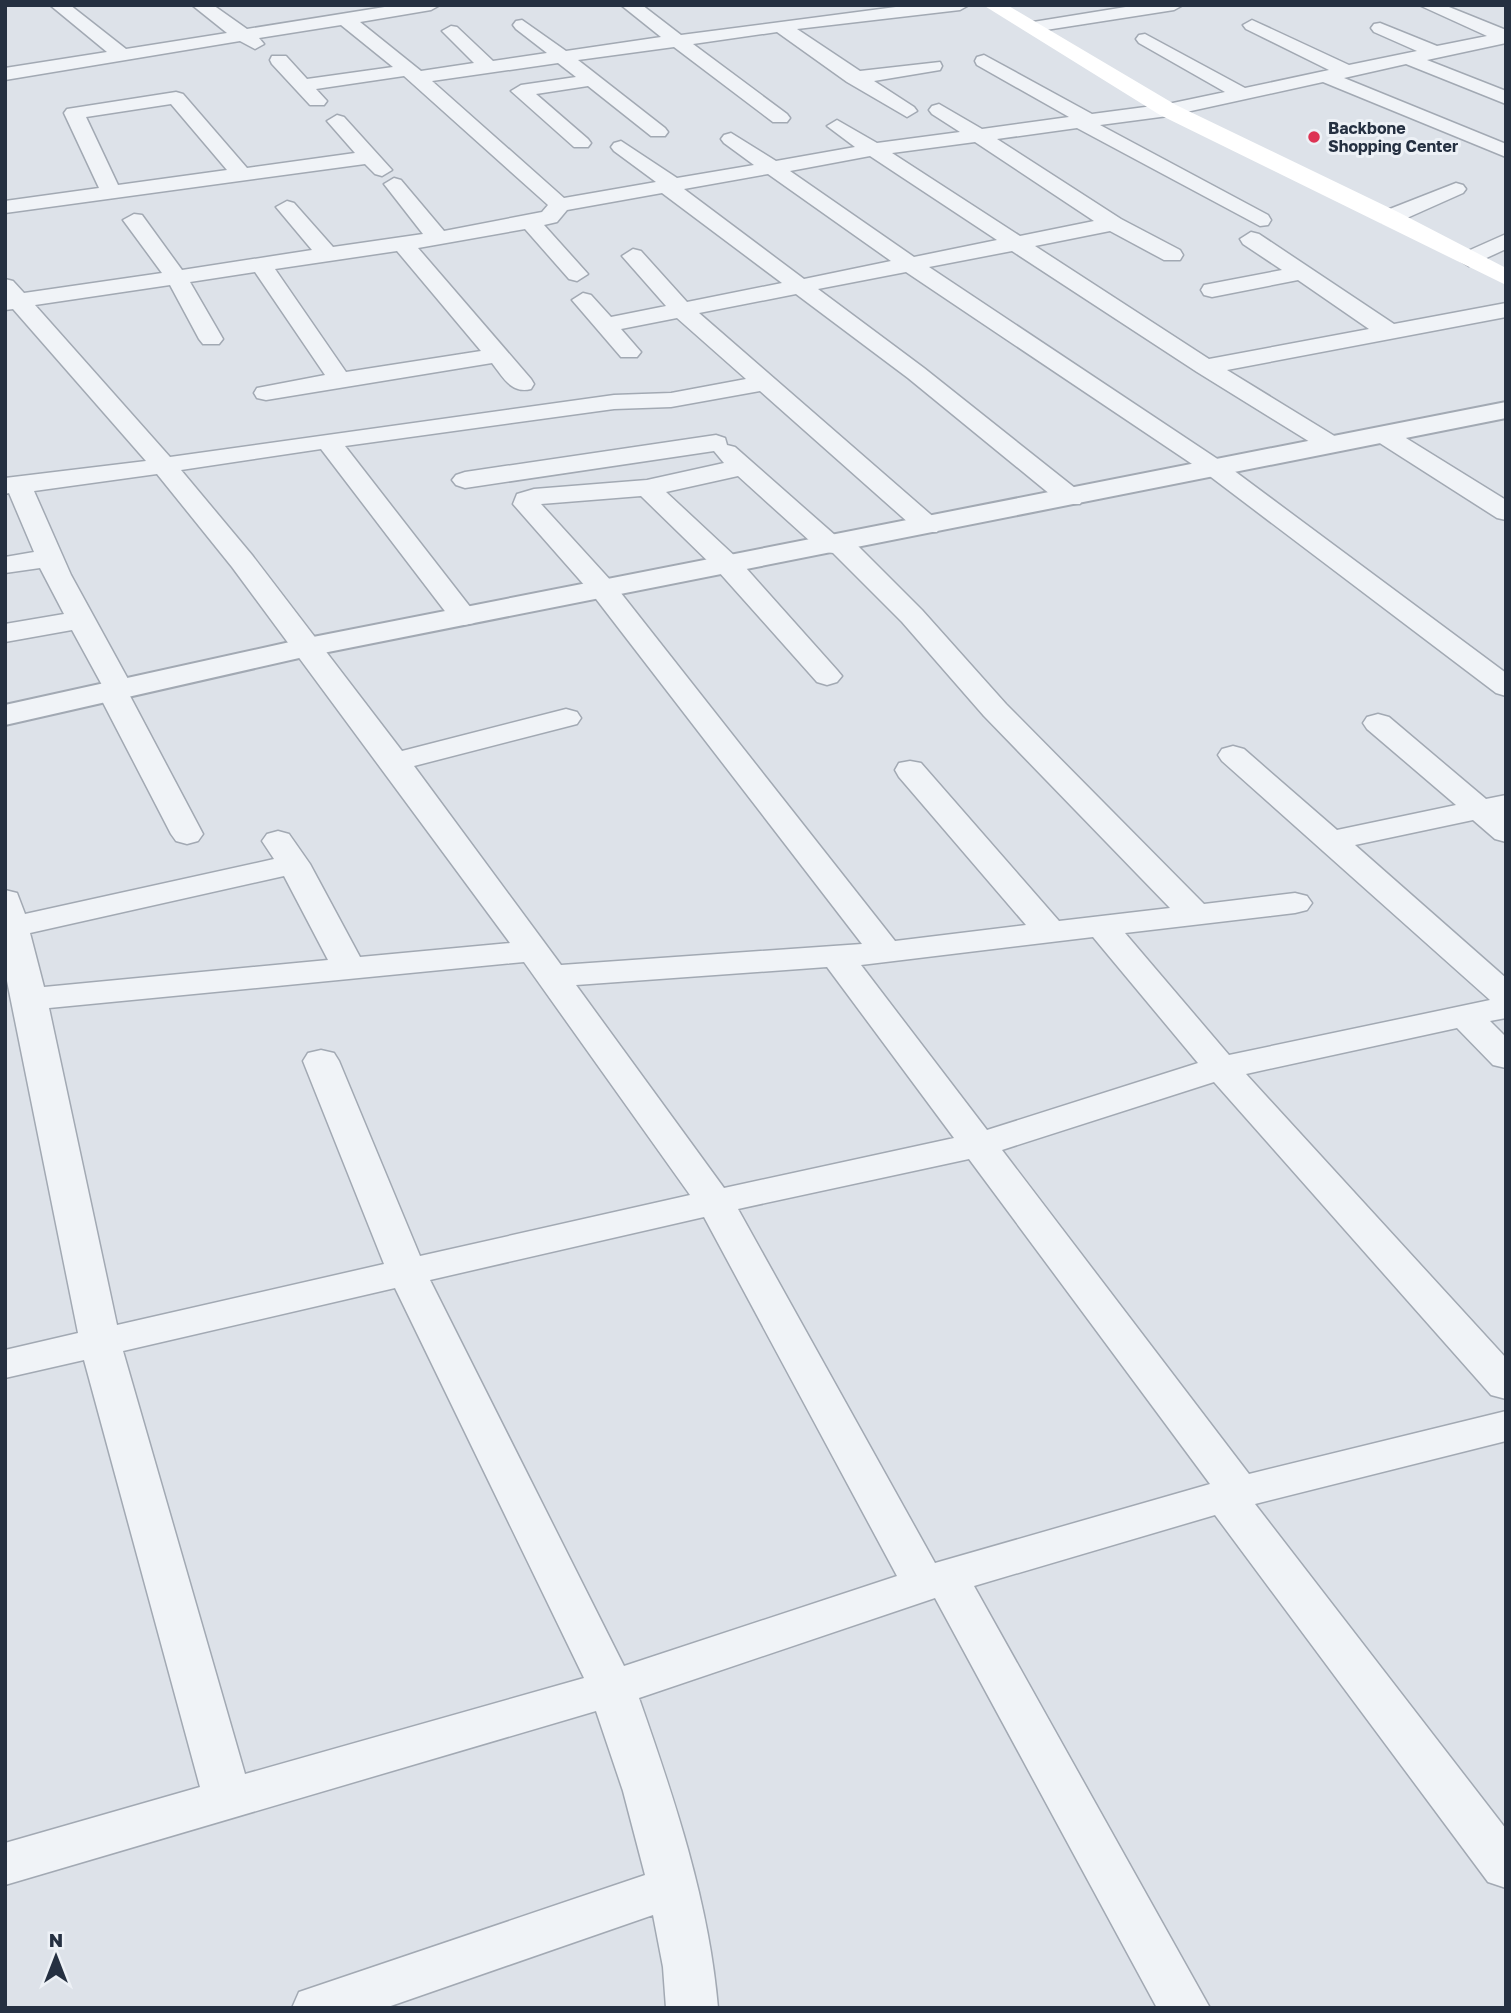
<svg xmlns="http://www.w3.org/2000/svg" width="1511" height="2013" font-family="'Golos Text',sans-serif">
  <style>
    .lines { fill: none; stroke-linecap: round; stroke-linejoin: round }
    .minor-casing { stroke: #a2a9b3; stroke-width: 3 }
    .tertiary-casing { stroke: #a2a9b3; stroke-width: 4 }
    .minor { fill: #f0f3f7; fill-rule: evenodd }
    .tertiary { fill: #f0f3f7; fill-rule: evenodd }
    .secondary { fill: #fff; fill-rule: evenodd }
    .poi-dot { fill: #dd3354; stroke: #edf1f6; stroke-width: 2.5 }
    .labels { text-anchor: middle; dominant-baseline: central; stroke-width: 6; stroke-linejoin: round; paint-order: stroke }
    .far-poi-label { font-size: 16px; font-weight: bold; fill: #253041; stroke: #edf1f6; text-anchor: start }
  </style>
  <rect width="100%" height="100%" fill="#dde2e9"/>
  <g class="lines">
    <g class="minor-casing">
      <g id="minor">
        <path d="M 50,5 L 70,5 L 126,49 L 227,33 L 192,5 L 213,5 L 247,29 L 397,5 L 440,5 L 431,10 L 360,22 L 421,71 L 474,63 L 442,31 L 451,26 L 457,27 L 493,61 L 547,53 L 516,29 L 513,25 L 516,21 L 522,20 L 566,51 L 661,37 L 621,5 L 642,5 L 681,35 L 911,5 L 969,5 L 960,10 L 797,29 L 860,71 L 940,62 L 942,66 L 940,70 L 874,81 L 914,107 L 917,111 L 907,117 L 847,82 L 777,32 L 693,44 L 787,114 L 790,118 L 787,122 L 773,122 L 674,47 L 578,60 L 665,128 L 668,132 L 665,136 L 651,136 L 588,86 L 536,94 L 588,139 L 591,143 L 588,147 L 574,147 L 511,91 L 521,85 L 576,77 L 558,63 L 432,81 L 564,198 L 656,182 L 614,151 L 611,147 L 614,143 L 621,141 L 677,178 L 754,165 L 724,143 L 721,139 L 724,135 L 731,133 L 776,161 L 855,147 L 827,126 L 837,120 L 877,143 L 960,132 L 932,114 L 929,110 L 932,106 L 939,104 L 982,129 L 1069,117 L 977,65 L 975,61 L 977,57 L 984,55 L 1092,114 L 1168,104 L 1225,92 L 1139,43 L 1136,39 L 1139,35 L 1145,34 L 1245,88 L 1329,70 L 1246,29 L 1243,25 L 1252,20 L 1349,65 L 1417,51 L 1374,32 L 1371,28 L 1374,24 L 1380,23 L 1437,46 L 1487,36 L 1419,5 L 1444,5 L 1506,30 L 1506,43 L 1427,60 L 1506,91 L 1506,104 L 1406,64 L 1344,78 L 1506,144 L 1506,157 L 1323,82 L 1168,116 L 1100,125 L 1268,215 L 1271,220 L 1268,225 L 1260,226 L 1077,128 L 997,139 L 1121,219 L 1180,250 L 1183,255 L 1180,260 L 1164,260 L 1110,231 L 1035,246 L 1209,359 L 1369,329 L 1298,280 L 1212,297 L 1204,295 L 1201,290 L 1204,285 L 1282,270 L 1243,244 L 1240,239 L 1251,232 L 1259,234 L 1394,324 L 1506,303 L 1506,317 L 1227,370 L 1341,440 L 1345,445 L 1341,450 L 1323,450 L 1197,372 L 1012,251 L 929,267 L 1225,464 L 1506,673 L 1506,696 L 1496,693 L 1207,474 L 906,272 L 818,289 L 924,368 L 1080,492 L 1084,498 L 1080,504 L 1062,504 L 908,378 L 796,294 L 699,313 L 937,520 L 941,526 L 937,532 L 919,532 L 760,391 L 671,407 L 614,409 L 345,446 L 478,617 L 474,623 L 464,625 L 454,623 L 321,449 L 181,470 L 252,555 L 402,751 L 566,709 L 577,712 L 581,718 L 577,724 L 414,766 L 561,965 L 862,944 L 593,595 L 513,504 L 517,494 L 534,489 L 647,480 L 724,463 L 714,451 L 465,488 L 456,485 L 452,480 L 456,475 L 465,472 L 716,435 L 725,438 L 727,445 L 735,447 L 836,536 L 849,537 L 922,610 L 1006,704 L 1204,904 L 1295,893 L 1307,896 L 1312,903 L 1307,910 L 1295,913 L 1125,933 L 1229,1055 L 1490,1000 L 1222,761 L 1218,755 L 1222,749 L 1233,746 L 1244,749 L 1337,830 L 1456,805 L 1367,729 L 1363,723 L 1367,717 L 1378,714 L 1389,717 L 1486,799 L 1506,795 L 1506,842 L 1495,839 L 1473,820 L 1355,845 L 1506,978 L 1506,1018 L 1490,1021 L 1506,1037 L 1506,1068 L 1493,1065 L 1457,1028 L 1246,1074 L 1506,1358 L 1506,1399 L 1491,1395 L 1214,1082 L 1002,1150 L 1249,1474 L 1506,1411 L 1506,1441 L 1255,1504 L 1506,1829 L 1506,1888 L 1488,1882 L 1215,1515 L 974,1586 L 1210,2008 L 1157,2008 L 935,1598 L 639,1698 C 674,1798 709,1901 718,2008 L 666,2008 L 663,1967 L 653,1915 L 385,2008 L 292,2008 L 299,1992 L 645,1875 L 623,1791 L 596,1711 L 5,1885 L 5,1843 L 200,1787 L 84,1360 L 5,1378 L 5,1350 L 78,1333 L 5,971 L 5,890 L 17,893 L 25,914 L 274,859 L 262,841 L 267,834 L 278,831 L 289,834 L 310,864 L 360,957 L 510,943 L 232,567 L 157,474 L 34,491 L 71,575 L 134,690 L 130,696 L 203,834 L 198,841 L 187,844 L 176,841 L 171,834 L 97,691 L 102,685 L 72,630 L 5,642 L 5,624 L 64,614 L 40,568 L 5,573 L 5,557 L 34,552 L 9,493 L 5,494 L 5,478 L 146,461 L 13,309 L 5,310 L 5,279 L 13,281 L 24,293 L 162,273 L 123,220 L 134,214 L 142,215 L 182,270 L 312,250 L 276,207 L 287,201 L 294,203 L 333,247 L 423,234 L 384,184 L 394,178 L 401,180 L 444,231 L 542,212 L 548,205 L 404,76 L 316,89 L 327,101 L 324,105 L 310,105 L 272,64 L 270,60 L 272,56 L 286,56 L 307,79 L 393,67 L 341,25 L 259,38 L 264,44 L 255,49 L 240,41 L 5,80 L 5,68 L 107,52 ZM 975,142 L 1094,221 L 1020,236 L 892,153 ZM 870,156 L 997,240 L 914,257 L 790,171 ZM 768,174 L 891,261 L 804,279 L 684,189 ZM 662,193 L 782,283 L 687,302 L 641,251 L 633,249 L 622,256 L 666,306 L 611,317 L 591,295 L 583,293 L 572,300 L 621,357 L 637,357 L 641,352 L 621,329 L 677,318 L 746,379 L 671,393 L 614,395 L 170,457 L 35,305 L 170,285 L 199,339 L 203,344 L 219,344 L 223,339 L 190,282 L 255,272 L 325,375 L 257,388 L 254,393 L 257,398 L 266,400 L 492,363 C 503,377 511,394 531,389 L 534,384 L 531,379 L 418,248 L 525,229 L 569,279 L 577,281 L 588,274 L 544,225 L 557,222 L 567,210 ZM 397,251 L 481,351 L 346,372 L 275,269 ZM 738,476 L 821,551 L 833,553 L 902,622 L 984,716 L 1170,908 L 1059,921 L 921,763 L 910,761 L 899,763 L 895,770 L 899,777 L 1026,925 L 895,941 L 613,583 L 541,504 L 641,496 L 718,571 L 817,682 L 827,685 L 837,682 L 842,676 L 837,670 L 738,559 L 666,492 ZM 284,876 L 328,960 L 44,987 L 30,933 ZM 1093,937 L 1198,1063 L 987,1130 L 861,965 ZM 524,962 L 690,1195 L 420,1256 L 339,1061 L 334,1053 L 321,1050 L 308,1053 L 303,1061 L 384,1264 L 117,1325 L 49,1008 ZM 827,967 L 954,1138 L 724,1188 L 576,985 ZM 969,1159 L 1210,1484 L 935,1563 L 738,1209 ZM 704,1217 L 897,1576 L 624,1666 L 430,1280 ZM 395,1288 L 584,1678 L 245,1774 L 123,1351 Z"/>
        <path d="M 1138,5 L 1183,5 L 1174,10 L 1033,32 L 1024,27 L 1033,22 Z"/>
        <path d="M 176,92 L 183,94 L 247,168 L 355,153 L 327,121 L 337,115 L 344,117 L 392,170 L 382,176 L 375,174 L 365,164 L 5,213 L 5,201 L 99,188 L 64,113 L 67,109 ZM 171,104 L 227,170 L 118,185 L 86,117 Z"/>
        <path d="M 1456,183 L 1463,185 L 1466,189 L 1463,193 L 1398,222 L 1382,222 L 1379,217 L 1382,212 Z"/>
        <path d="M 1506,234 L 1506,249 L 1469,266 L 1458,259 L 1461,254 Z"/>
        <path d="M 1384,427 L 1393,430 L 1506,500 L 1506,520 L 1497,518 L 1375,440 L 1371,435 L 1375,430 Z"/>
      </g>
    </g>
    <g class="tertiary-casing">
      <path id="tertiary" d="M 1506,402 L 1506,418 L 308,656 L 5,725 L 5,705 L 308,638 Z"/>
    </g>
    <use href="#minor" class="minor"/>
    <use href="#tertiary" class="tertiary"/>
    <path class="secondary" d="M 983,5 L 1007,5 L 1176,105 L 1398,212 L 1506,268 L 1506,285 L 1160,115 Z"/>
  </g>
  <circle class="poi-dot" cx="1314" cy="137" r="7"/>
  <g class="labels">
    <g class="far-poi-label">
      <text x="1328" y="128">Backbone<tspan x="1328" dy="18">Shopping Center</tspan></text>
    </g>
  </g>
  <rect width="1511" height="2013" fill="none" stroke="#253041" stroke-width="14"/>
  <g transform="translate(56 1957)" stroke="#edf1f6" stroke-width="5" paint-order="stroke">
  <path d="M0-5L12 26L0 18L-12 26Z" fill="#253041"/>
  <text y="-10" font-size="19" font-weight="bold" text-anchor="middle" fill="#253041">N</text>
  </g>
</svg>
